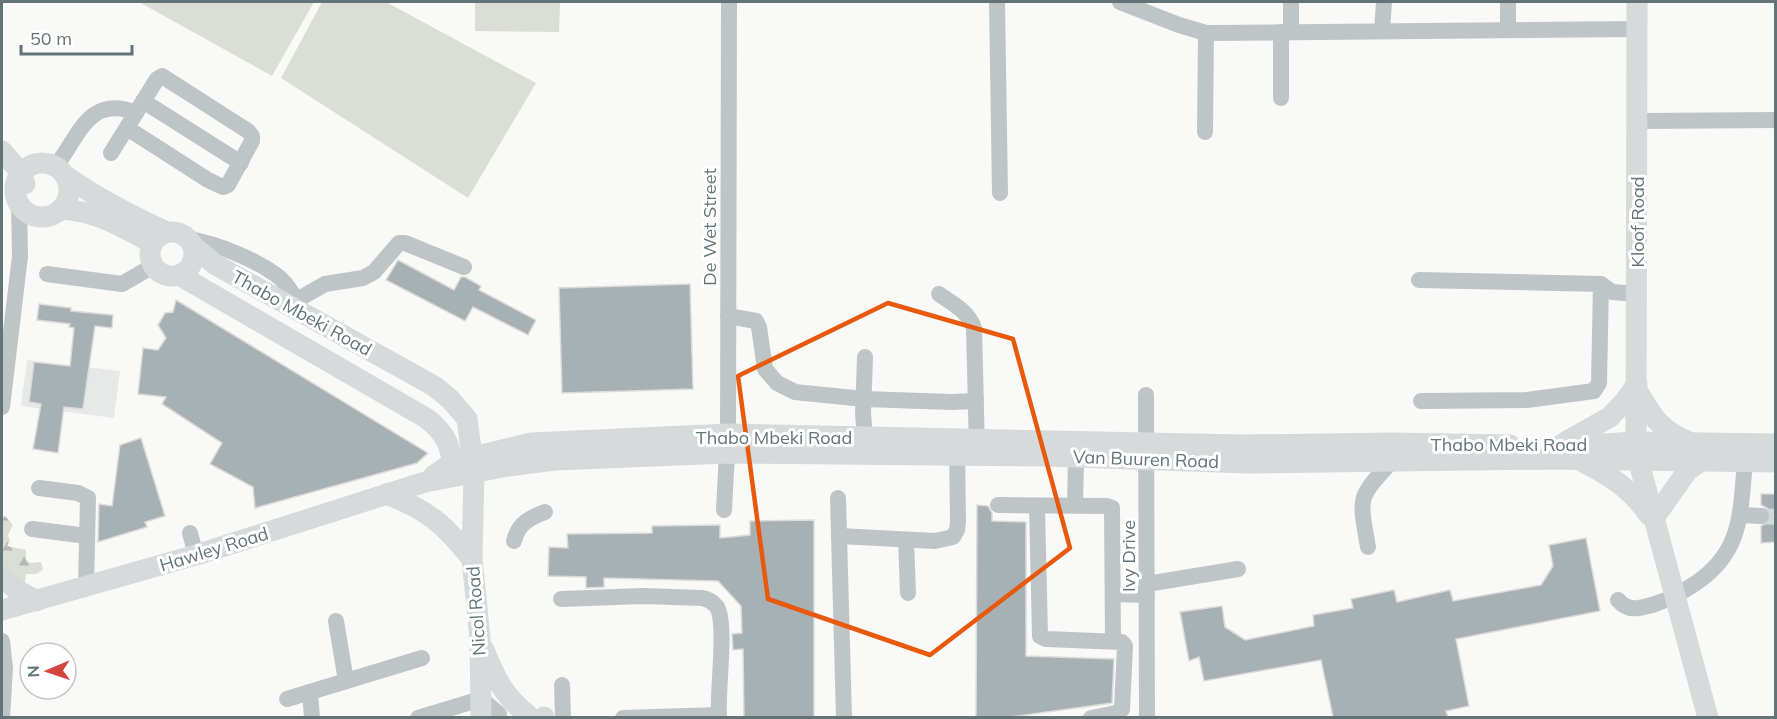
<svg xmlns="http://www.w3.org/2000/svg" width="1777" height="719" font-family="Mulish,sans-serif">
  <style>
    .built { fill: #e7e9e8 }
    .forest { fill: url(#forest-firs) }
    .park { fill: #dbded7 }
    .building { fill: #a7b1b4; stroke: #dbdbda; stroke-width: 1.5 }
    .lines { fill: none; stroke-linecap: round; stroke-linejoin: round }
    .minor-tunnel { stroke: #d4d8d8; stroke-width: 16; stroke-dasharray: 16 8; stroke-linecap: butt }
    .minor { stroke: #bfc5c7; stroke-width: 16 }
    .major { stroke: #d6dadb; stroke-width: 21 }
    .marked { fill: none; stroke: #e8590c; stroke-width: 4.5; stroke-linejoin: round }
    .labels { text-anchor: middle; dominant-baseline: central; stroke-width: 6; stroke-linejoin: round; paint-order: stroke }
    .street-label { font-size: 18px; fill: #637479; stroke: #fff }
  </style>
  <defs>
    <pattern id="forest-firs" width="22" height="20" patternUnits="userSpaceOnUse" patternTransform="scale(1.5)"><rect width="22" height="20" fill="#dbded7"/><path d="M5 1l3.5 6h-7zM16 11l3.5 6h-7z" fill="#b5b9b3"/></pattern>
  </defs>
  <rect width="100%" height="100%" fill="#f9f9f8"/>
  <path class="built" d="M 27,360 L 120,371 L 114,418 L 21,406 Z"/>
  <path class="forest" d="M 5,516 L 13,525 L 8,535 L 10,541 L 7,546 L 26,550 L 26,560 L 30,563 L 41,562 L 43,570 L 36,574 L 26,574 L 25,583 L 2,572 L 2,517 Z"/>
  <g class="park">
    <path d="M 139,2 L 314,2 L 272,76 Z"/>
    <path d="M 322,2 L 386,2 L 536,83 L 468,198 L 281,78 Z"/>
    <path d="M 475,2 L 560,2 L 559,32 L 475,31 Z"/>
  </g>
  <g class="building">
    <path d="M 398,260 L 454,290 L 461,277 L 465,277 L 481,286 L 479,290 L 536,320 L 528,335 L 473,307 L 465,321 L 386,280 Z"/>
    <path d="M 690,284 L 693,389 L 562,393 L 559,288 Z"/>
    <path d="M 176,300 L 428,453 L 417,463 L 255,508 L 253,487 L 210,464 L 222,443 L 162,404 L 166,397 L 138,394 L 143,348 L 158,350 L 166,338 L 158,325 L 165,313 L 173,312 Z"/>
    <path d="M 39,304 L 71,308 L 71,311 L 113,315 L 112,328 L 95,326 L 83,409 L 64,407 L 58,453 L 33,449 L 41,404 L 29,402 L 34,362 L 70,366 L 74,328 L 69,327 L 70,324 L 37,320 Z"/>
    <path d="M 141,438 L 165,516 L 145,522 L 147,527 L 98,542 L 99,504 L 112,506 L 120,445 Z"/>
    <path d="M 1761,494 L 1776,494 L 1776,542 L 1761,543 L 1761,526 L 1769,522 L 1771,516 L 1767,508 L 1761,505 Z"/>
    <path d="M 977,505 L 988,506 L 992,513 L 992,521 L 1026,522 L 1026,656 L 1114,659 L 1112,703 L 1010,717 L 976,717 Z"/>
    <path d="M 814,520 L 814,717 L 744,717 L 743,649 L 733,650 L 732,634 L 742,633 L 741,606 L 718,581 L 604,578 L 604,587 L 586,588 L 586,577 L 548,576 L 549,547 L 568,548 L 567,534 L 652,533 L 652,526 L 720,525 L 720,538 L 750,535 L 750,521 Z"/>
    <path d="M 1586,538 L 1600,611 L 1456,639 L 1469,706 L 1446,711 L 1448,717 L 1333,717 L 1321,660 L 1204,681 L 1199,657 L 1189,661 L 1180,612 L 1222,606 L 1225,627 L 1245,640 L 1314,626 L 1313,615 L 1353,608 L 1351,599 L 1394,590 L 1397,602 L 1450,590 L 1453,601 L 1541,585 L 1553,566 L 1549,545 Z"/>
  </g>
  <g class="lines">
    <path class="minor-tunnel" d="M 1761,516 L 1776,517"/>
    <g class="minor">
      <path d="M 997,2 L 1000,193"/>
      <path d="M 1120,2 L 1179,25 L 1206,33 L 1637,29"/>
      <path d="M 1291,2 L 1291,32"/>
      <path d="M 1508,2 L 1508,29"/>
      <path d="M 1382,31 L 1384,2"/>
      <path d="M 1281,98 L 1281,32"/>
      <path d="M 143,101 L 241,163"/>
      <path d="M 1637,121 L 1776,120"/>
      <path d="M 1205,132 L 1206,33"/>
      <path d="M 111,153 L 157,79 L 162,76 L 248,131 L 252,136 L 252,141 L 228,185 L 223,187 L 208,180 L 127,128"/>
      <path d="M 56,166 C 79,136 89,94 136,113"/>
      <path d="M 189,239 C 217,244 258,260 280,278 C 289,286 296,299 301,309"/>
      <path d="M 47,274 L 122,284 L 153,266"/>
      <path d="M 1419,280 L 1601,284 L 1599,383 L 1594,391 L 1527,400 L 1421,401"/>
      <path d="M 1601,284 L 1612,292 L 1637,294"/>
      <path d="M 939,294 C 953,304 968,311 974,328 L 977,451"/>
      <path d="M 297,300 L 325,284 L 363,278 L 374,272 L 399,243 L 405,243 L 464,267"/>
      <path d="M 728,316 L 756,321 L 759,327 L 765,369 L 777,383 L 795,392 L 864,399 L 952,402 L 976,401"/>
      <path d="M 865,357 L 863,414 L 866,447"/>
      <path d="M 1146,395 L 1147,718"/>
      <path d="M 2,407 L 20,256 L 19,203"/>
      <path d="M 39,488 L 78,493 L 88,498 L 86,587"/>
      <path d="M 838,498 L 844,718"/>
      <path d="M 998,505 L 1107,506 L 1112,508 L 1113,641"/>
      <path d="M 1075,505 L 1076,457"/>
      <path d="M 1037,506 L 1040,636 L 1046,639 L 1122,642 L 1125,646 L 1122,709 L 1116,713 L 1091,718"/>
      <path d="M 724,510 L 728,434 L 729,2"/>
      <path d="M 1740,515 L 1761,516"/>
      <path d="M 32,529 L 87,536"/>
      <path d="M 190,533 L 196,555"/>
      <path d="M 839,536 L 935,541 L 953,537 L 957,530 L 958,522 L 957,444"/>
      <path d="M 906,540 L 908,593"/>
      <path d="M 514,541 C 518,524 529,518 545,512"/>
      <path d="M 1368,547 C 1359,495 1357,499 1393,460 L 1393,455"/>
      <path d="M 1147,584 L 1238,569"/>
      <path d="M 1113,594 L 1147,595"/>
      <path d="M 561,599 L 643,596 L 702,598 C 708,599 713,602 717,607 C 727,624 717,692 719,715 L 623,718"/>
      <path d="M 1618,600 C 1629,613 1641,608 1655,604 C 1671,599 1682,592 1696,583 C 1743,551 1740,513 1745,462"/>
      <path d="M 336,621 L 346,681"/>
      <path d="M 2,641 L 5,668 L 2,718"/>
      <path d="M 562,685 L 563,718"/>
      <path d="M 287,699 L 310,692"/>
      <path d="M 312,718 L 310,692 L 422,658"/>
      <path d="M 418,718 L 481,699 L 499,714"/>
    </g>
    <g class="major">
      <path d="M 1637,2 L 1636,442 L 1641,470 L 1708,718"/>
      <path d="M 2,151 L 21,173 L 25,184"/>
      <circle cx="42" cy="190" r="27"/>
      <path d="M 66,176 C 98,199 132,216 167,232"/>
      <path d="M 61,209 C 96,211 123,227 152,243"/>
      <circle cx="172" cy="254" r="22"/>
      <path d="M 194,247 L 216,265 L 434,386 L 450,399 L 467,419 L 474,472 L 472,559 L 480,638 L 481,718"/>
      <path d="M 179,275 L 426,418 C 449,435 450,449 456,475"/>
      <path d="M 1637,390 C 1652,416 1659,429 1687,441"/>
      <path d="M 1562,444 L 1610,417 L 1625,401 L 1637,384"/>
      <path d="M 1569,446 L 1636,442 L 1776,444"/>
      <path d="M 1583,462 C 1611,476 1631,489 1649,515"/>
      <path d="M 433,476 L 453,462 L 531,443 L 728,434 L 1242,445 L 1392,443 L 1510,445"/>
      <path d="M 386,494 C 428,510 444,524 472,559"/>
      <path d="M 1654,518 L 1688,470 L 1701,461"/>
      <path d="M 2,577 L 17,590 L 37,601"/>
      <path d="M 2,610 L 196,555 L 425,482 L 508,466 L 555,460 L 727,453 L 1045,456 L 1247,463 L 1554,459 L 1776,462"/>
      <path d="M 484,650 C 495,677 504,697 528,715"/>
      <path d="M 544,718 L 544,717"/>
    </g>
  </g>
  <path class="marked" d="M 888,303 L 1013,339 L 1070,548 L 930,655 L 768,599 L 738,376 Z"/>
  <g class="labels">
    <g class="street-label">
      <text transform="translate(1637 222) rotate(-90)">Kloof Road</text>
      <text transform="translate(709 227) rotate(-90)">De Wet Street</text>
      <text transform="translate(302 313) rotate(29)">Thabo Mbeki Road</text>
      <text x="774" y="437">Thabo Mbeki Road</text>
      <text x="1509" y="444">Thabo Mbeki Road</text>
      <text transform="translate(1146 459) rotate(2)">Van Buuren Road</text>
      <text transform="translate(214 549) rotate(-17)">Hawley Road</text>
      <text transform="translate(1128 556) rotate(-90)">Ivy Drive</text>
      <text transform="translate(476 611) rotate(-94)">Nicol Road</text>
    </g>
  </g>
  <rect width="1777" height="719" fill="none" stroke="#637479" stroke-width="6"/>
  <g transform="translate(48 671) rotate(268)"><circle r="28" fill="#ffffff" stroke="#c1c7c9" stroke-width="1.5"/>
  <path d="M0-4.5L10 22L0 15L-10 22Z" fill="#d2453f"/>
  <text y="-9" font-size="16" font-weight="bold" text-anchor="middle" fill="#637479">N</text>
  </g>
  <path d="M21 45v9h111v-9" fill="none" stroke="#637479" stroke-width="3"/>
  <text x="30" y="45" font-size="18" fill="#637479" stroke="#ffffff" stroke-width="4.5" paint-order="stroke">50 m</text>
</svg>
